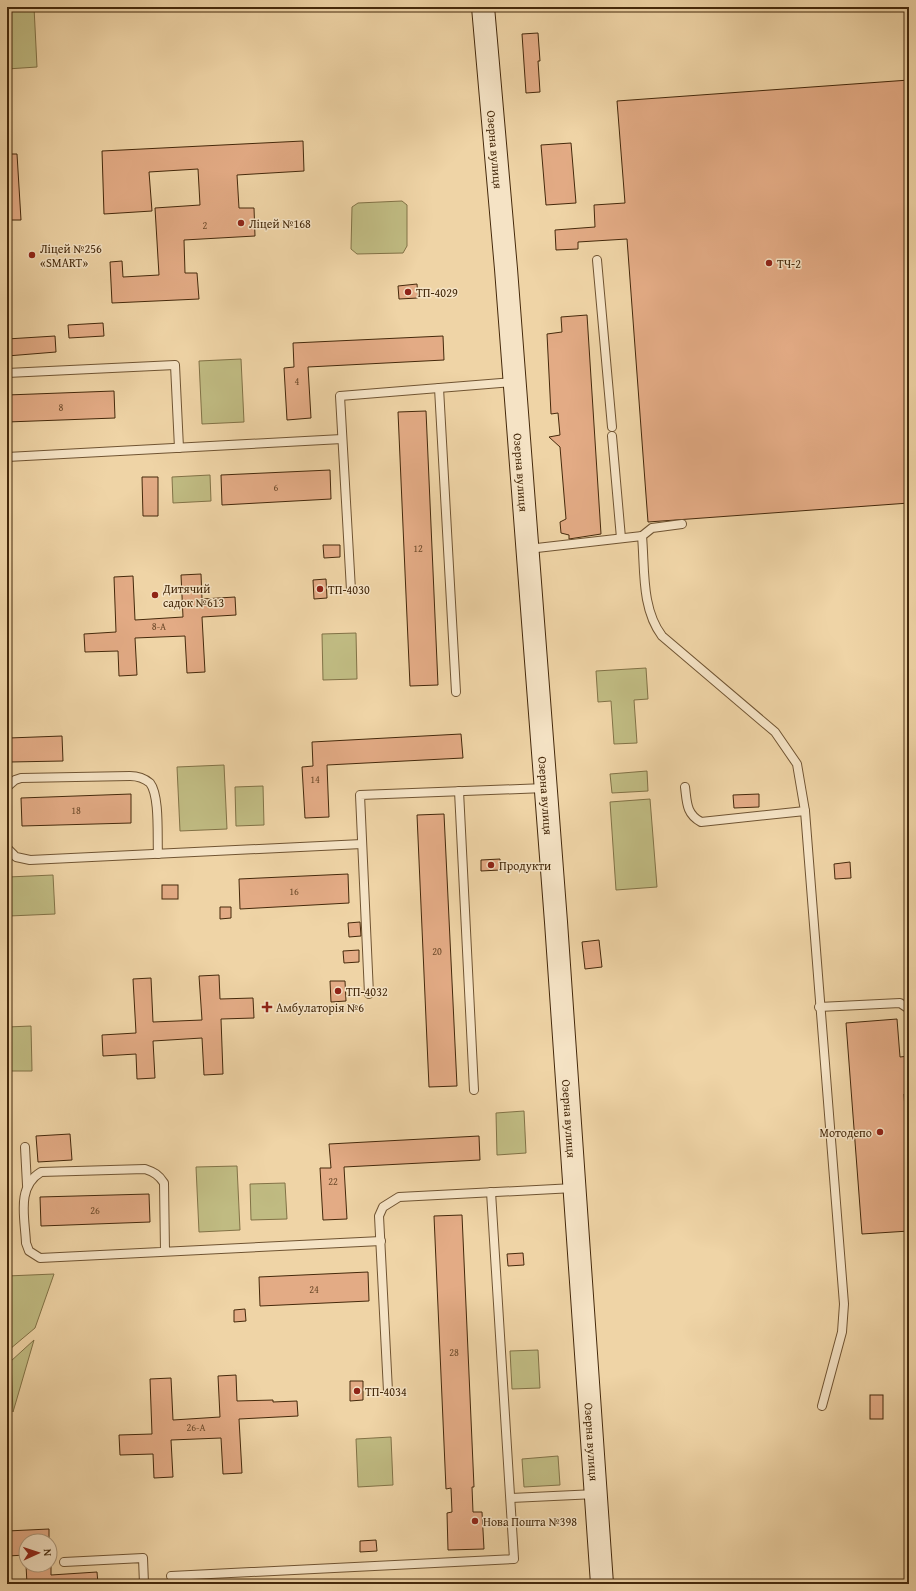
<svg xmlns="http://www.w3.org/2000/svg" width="916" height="1591" font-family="'Gentium Book Plus',serif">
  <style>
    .green { fill: #c0bb82; stroke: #827246 }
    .building { fill: #e3ab85; stroke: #45290b }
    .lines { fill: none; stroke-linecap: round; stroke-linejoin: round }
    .lane-casing { stroke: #705432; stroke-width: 10 }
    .secondary-casing { stroke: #45290b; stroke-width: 24 }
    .lane { stroke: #f5e3c5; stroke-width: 8 }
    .secondary { stroke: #f5e3c5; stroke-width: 22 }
    .poi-dot { fill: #8f2418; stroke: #f5e3c5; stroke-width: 1.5 }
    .labels { text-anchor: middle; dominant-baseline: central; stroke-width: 3; stroke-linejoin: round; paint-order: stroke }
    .number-label { font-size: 10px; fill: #6c4a2a }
    .street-label { font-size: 12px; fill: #45290b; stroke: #f5e3c5 }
    .poi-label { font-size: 12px; fill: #45290b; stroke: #f5e3c5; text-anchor: start }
  </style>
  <rect width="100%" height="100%" fill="#efd4a6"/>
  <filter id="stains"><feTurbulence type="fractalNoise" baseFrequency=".005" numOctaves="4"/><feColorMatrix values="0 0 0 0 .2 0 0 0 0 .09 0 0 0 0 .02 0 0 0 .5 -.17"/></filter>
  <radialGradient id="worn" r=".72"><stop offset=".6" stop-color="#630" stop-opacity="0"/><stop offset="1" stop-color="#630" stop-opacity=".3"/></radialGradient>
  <g class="green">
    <path d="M 7,7 L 34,7 L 37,67 L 7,69 Z"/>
    <path d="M 402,201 L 407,205 L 407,246 L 403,253 L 357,254 L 351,249 L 352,207 L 358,203 Z"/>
    <path d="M 241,359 L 244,422 L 202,424 L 199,361 Z"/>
    <path d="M 210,475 L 211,501 L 173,503 L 172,477 Z"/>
    <path d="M 356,633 L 357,679 L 323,680 L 322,634 Z"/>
    <path d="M 646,668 L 648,699 L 634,700 L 637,743 L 614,744 L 611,701 L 598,702 L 596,671 Z"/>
    <path d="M 224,765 L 227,829 L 180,831 L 177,767 Z"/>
    <path d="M 647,771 L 648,791 L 612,793 L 610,774 Z"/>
    <path d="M 263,786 L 264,825 L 236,826 L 235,787 Z"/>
    <path d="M 650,799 L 657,887 L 616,890 L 610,802 Z"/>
    <path d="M 53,875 L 55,914 L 9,916 L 8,877 Z"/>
    <path d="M 31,1026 L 32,1071 L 7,1071 L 7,1027 Z"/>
    <path d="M 524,1111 L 526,1153 L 497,1155 L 496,1113 Z"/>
    <path d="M 237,1166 L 240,1230 L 199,1232 L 196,1167 Z"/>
    <path d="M 285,1183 L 287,1219 L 251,1220 L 250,1184 Z"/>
    <path d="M 54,1274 L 35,1328 L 10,1349 L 7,1276 Z"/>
    <path d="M 34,1340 L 13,1412 L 11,1361 Z"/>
    <path d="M 538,1350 L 540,1388 L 512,1389 L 510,1351 Z"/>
    <path d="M 391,1437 L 393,1485 L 358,1487 L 356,1439 Z"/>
    <path d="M 558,1456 L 560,1485 L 524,1487 L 522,1459 Z"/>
  </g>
  <g class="building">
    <path d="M 538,33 L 540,61 L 538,61 L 540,92 L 526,93 L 522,34 Z"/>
    <path d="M 909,80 L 909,503 L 648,522 L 627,239 L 578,242 L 578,249 L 556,250 L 555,230 L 595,227 L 594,205 L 625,203 L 617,101 Z"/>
    <path d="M 303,141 L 304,171 L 237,175 L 239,208 L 254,208 L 255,236 L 184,240 L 185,273 L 197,273 L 199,299 L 112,303 L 110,262 L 122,261 L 123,277 L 159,275 L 155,208 L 200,205 L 198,169 L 149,172 L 152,211 L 104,214 L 102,151 Z"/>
    <path d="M 571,143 L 576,203 L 546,205 L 541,145 Z"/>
    <path d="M 7,154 L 17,154 L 21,220 L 7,220 Z"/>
    <path d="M 417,284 L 418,298 L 399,299 L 398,286 Z"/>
    <path d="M 587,315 L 601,534 L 569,539 L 569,535 L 561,533 L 560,522 L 566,519 L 560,447 L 549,437 L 560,435 L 558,413 L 551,414 L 547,334 L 562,332 L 561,317 Z"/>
    <path d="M 103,323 L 104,336 L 69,338 L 68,325 Z"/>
    <path d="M 55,336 L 56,352 L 7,356 L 7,339 Z"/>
    <path d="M 443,336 L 444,360 L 308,367 L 311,418 L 287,420 L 284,368 L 294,367 L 293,343 Z"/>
    <path d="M 114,391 L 115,418 L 7,422 L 7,395 Z"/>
    <path d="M 426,411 L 438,685 L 410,686 L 398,412 Z"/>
    <path d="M 330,470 L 331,499 L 222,505 L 221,475 Z"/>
    <path d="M 142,477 L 158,477 L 158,516 L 143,516 Z"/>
    <path d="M 323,545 L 340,545 L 340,557 L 324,558 Z"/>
    <path d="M 201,574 L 202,599 L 235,597 L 236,615 L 202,617 L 205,672 L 187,673 L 185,636 L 135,638 L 137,675 L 119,676 L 118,651 L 85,652 L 84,634 L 116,632 L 114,577 L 133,576 L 135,620 L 183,617 L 181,575 Z"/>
    <path d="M 326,579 L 327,598 L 314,599 L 313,580 Z"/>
    <path d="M 461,734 L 463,758 L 327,765 L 329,817 L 305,818 L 302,767 L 313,766 L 312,742 Z"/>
    <path d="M 62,736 L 63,761 L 10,762 L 9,738 Z"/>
    <path d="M 131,794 L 131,823 L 22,826 L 21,798 Z"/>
    <path d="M 759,794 L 759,807 L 734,808 L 733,795 Z"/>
    <path d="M 444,814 L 457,1086 L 429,1087 L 417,815 Z"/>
    <path d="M 500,859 L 500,870 L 481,871 L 481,860 Z"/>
    <path d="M 850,862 L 851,878 L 835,879 L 834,864 Z"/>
    <path d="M 348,874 L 349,903 L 240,909 L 239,879 Z"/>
    <rect x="162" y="885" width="16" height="14"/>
    <path d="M 220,907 L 231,907 L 231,918 L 220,919 Z"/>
    <path d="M 360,922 L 361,936 L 349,937 L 348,923 Z"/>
    <path d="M 599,940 L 602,967 L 585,969 L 582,942 Z"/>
    <path d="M 359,950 L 359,962 L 344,963 L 343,951 Z"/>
    <path d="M 219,975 L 220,999 L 253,998 L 254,1018 L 221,1019 L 223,1074 L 204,1075 L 202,1038 L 153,1041 L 155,1078 L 137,1079 L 136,1054 L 103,1056 L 102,1035 L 136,1033 L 133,979 L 151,978 L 153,1022 L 202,1020 L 199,976 Z"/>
    <path d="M 330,981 L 345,981 L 346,1001 L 331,1002 Z"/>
    <path d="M 897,1019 L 900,1057 L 909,1056 L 909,1094 L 904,1094 L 909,1170 L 909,1231 L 862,1234 L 846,1023 Z"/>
    <path d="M 70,1134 L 72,1160 L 38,1162 L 36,1136 Z"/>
    <path d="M 479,1136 L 480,1160 L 344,1167 L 347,1219 L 323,1220 L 320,1168 L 331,1168 L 329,1144 Z"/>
    <path d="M 149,1194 L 150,1222 L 41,1226 L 40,1197 Z"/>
    <path d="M 462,1215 L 474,1487 L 472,1487 L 473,1512 L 482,1512 L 484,1549 L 448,1550 L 447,1513 L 452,1512 L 451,1488 L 446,1489 L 434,1216 Z"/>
    <path d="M 523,1253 L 524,1265 L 508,1266 L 507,1254 Z"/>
    <path d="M 368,1272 L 369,1301 L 260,1306 L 259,1277 Z"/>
    <path d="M 245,1309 L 246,1321 L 234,1322 L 234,1310 Z"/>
    <path d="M 236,1375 L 237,1401 L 273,1400 L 273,1402 L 297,1401 L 298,1416 L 239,1419 L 242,1473 L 223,1474 L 221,1438 L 171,1440 L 173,1477 L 154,1478 L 153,1454 L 120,1455 L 119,1435 L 152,1434 L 150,1379 L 171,1378 L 173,1420 L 220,1417 L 218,1376 Z"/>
    <path d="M 350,1381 L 363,1381 L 363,1400 L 350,1401 Z"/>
    <rect x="870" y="1395" width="13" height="24"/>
    <path d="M 49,1529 L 49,1541 L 26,1541 L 26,1555 L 7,1556 L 7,1531 Z"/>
    <path d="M 376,1540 L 377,1551 L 360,1552 L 360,1541 Z"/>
    <path d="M 26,1565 L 51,1565 L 51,1575 L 97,1572 L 98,1584 L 27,1584 Z"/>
  </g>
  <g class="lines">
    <g class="lane-casing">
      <g id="lane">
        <path d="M 597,260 L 612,427"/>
        <path d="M 7,373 L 175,365 L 179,448"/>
        <path d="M 439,388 L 456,692"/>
        <path d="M 612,436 L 621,538"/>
        <path d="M 7,457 L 342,439"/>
        <path d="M 642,536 C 645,569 641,608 662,636 L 775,732 L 797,764 L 805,811 L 844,1304 L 842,1332 L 822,1406"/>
        <path d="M 528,549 L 642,536 L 652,528 L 682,524"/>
        <path d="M 351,590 L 340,396 L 513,382"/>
        <path d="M 7,787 L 15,780 L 21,778 L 130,776 C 137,776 144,778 150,783 C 160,796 157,837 158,854"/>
        <path d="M 685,787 C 687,802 686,814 701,822 L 805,811"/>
        <path d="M 459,791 L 474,1090"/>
        <path d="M 7,848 L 16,857 L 30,860 L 362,844"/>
        <path d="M 369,994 L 360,795 L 545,788"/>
        <path d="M 819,1007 L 900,1003 L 909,1009"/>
        <path d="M 25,1147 L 27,1185"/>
        <path d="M 165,1251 L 164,1183 C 159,1175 154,1172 145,1169 L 41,1172 C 16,1187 25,1218 26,1243 L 29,1251 L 40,1258 L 381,1241"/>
        <path d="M 388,1391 L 379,1216 L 383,1207 L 399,1197 L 574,1188"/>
        <path d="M 511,1498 L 596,1494"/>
        <path d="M 64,1562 L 143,1558 L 144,1584"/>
        <path d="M 171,1576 L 514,1559 L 491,1192"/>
      </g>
    </g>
    <g class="secondary-casing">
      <g id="secondary">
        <path id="s1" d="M 483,7 L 506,269 L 556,922 L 602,1584"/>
      </g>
    </g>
    <use href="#lane" class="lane"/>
    <use href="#secondary" class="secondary"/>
  </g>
  <g class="poi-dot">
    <circle cx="241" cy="223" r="4"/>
    <circle cx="32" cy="255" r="4"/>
    <circle cx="769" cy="263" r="4"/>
    <circle cx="408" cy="292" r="4"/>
    <circle cx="320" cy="589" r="4"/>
    <circle cx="155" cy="595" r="4"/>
    <circle cx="491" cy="865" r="4"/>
    <circle cx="338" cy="991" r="4"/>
    <path d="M265 1001h4v4h4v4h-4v4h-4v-4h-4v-4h4z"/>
    <circle cx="880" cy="1132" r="4"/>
    <circle cx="357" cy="1391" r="4"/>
    <circle cx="475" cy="1521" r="4"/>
  </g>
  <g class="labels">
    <g class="number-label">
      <text x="205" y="225">2</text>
      <text x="297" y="381">4</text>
      <text x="61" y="407">8</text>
      <text x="276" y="487">6</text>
      <text x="418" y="548">12</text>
      <text x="159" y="626">8-А</text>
      <text x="315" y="779">14</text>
      <text x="76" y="810">18</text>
      <text x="294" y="891">16</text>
      <text x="437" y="951">20</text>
      <text x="333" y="1181">22</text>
      <text x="95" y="1210">26</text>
      <text x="314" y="1289">24</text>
      <text x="454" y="1352">28</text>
      <text x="196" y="1427">26-А</text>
    </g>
    <g class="street-label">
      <text stroke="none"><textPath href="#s1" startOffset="143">Озерна вулиця</textPath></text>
      <text stroke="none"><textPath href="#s1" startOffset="467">Озерна вулиця</textPath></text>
      <text stroke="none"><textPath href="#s1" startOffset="791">Озерна вулиця</textPath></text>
      <text stroke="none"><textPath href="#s1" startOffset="1115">Озерна вулиця</textPath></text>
      <text stroke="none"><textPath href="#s1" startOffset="1439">Озерна вулиця</textPath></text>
    </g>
    <g class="poi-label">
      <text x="249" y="223">Ліцей №168</text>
      <text x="40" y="248">Ліцей №256<tspan x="40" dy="14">«SMART»</tspan></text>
      <text x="777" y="263">ТЧ-2</text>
      <text x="416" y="292">ТП-4029</text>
      <text x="163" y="588">Дитячий<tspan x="163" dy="14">садок №613</tspan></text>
      <text x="328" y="589">ТП-4030</text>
      <text x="499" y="865">Продукти</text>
      <text x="346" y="991">ТП-4032</text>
      <text x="276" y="1007">Амбулаторія №6</text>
      <text x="872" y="1132" text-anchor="end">Мотодепо</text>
      <text x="365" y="1391">ТП-4034</text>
      <text x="483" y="1521">Нова Пошта №398</text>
    </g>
  </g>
  <rect width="916" height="1591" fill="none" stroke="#efd4a6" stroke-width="24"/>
  <rect x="8" y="8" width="900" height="1575" fill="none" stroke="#45290b" stroke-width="2"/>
  <rect x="12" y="12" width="892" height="1567" fill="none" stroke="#45290b"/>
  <g transform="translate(38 1553) rotate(87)"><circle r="19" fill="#f5e3c5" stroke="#af997b"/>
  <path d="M0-3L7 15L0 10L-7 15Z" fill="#8f2418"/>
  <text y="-6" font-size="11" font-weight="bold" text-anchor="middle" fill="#45290b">N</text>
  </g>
  <rect width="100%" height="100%" filter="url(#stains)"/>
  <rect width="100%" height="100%" fill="url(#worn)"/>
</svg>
